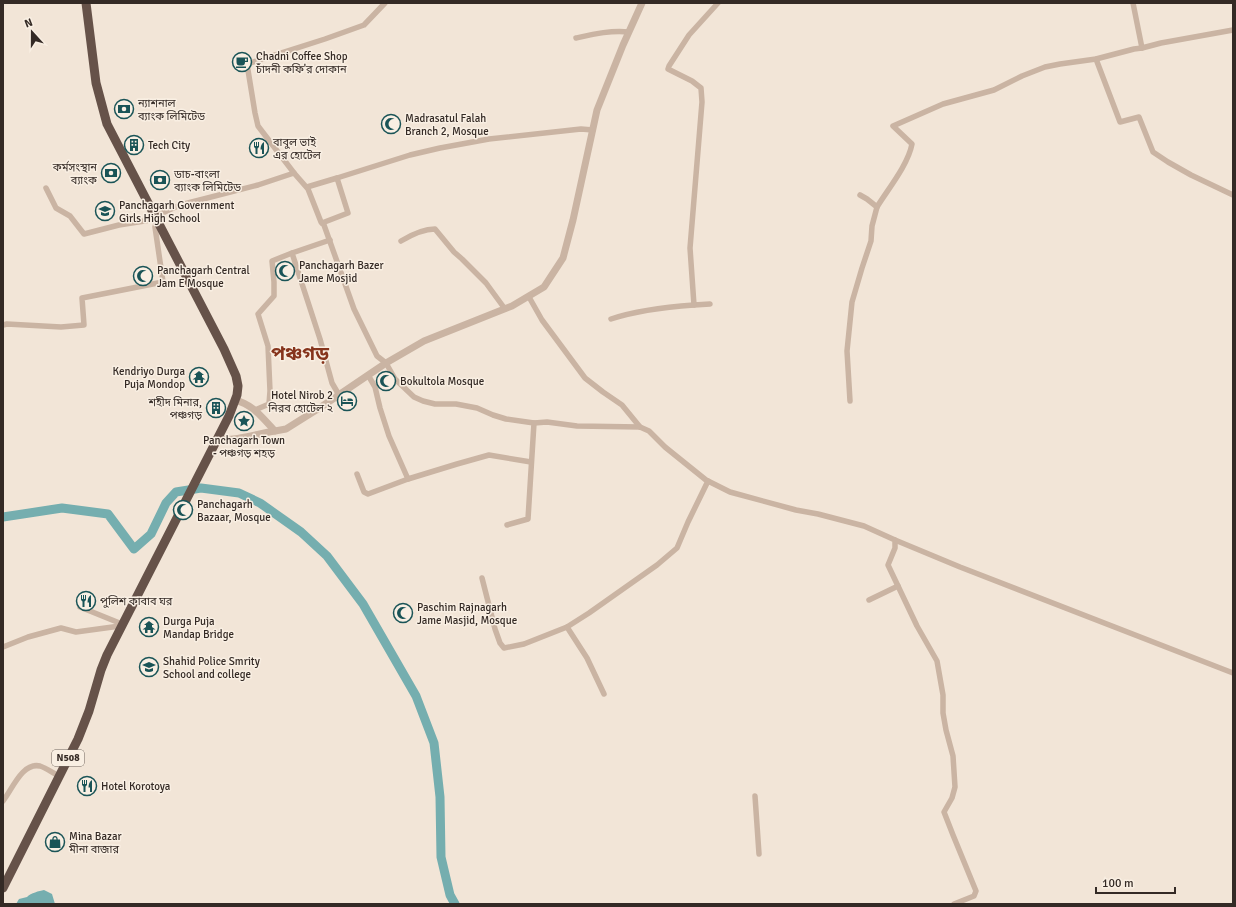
<svg xmlns="http://www.w3.org/2000/svg" width="1236" height="907" font-family="Signika,'Noto Sans Bengali',sans-serif">
  <style>
    .water { fill: #75aeaf }
    .lines { fill: none; stroke-linecap: round; stroke-linejoin: round }
    .river { stroke: #75aeaf; stroke-width: 9 }
    .minor { stroke: #cab4a3; stroke-width: 5.5 }
    .tertiary { stroke: #cab4a3; stroke-width: 7 }
    .trunk { stroke: #665249; stroke-width: 9 }
    .labels { text-anchor: middle; dominant-baseline: central; stroke-width: 3; stroke-linejoin: round; paint-order: stroke }
    .shield { fill: #f9efe3; stroke: #6f655e; stroke-width: 1 }
    .shield-label { font-size: 10px; font-weight: bold; fill: #342a25 }
    .poi-label { font-size: 11px; fill: #342a25; stroke: #f9efe3; text-anchor: start }
    .town-label { font-size: 19px; font-weight: bold; fill: #86341c; stroke: #f9efe3 }
  </style>
  <rect width="100%" height="100%" fill="#f2e5d7"/>
  <path class="water" d="M 44,890 L 52,894 L 55,904 L 16,904 L 19,899 L 27,897 C 31,893 39,891 44,890 Z"/>
  <g class="lines">
    <path class="river" d="M 3,517 L 62,508 L 108,514 L 134,549 L 151,534 L 166,503 L 176,492 L 201,488 L 239,493 L 260,503 L 301,532 L 327,556 L 363,604 L 416,696 L 434,743 L 440,797 L 441,857 L 450,895 L 455,904"/>
    <g class="minor">
      <path d="M 1133,3 L 1142,48"/>
      <path d="M 576,38 C 594,34 611,30 629,32"/>
      <path d="M 1096,59 L 1120,122 L 1139,117 L 1153,152 L 1168,162 L 1191,175 L 1233,195"/>
      <path d="M 294,173 L 258,126 L 255,113 L 247,64 L 325,39 L 364,25 L 385,3"/>
      <path d="M 337,178 L 410,155 L 440,148 L 489,139 L 581,129 L 593,130"/>
      <path d="M 307,187 L 337,178 L 348,213 L 322,223"/>
      <path d="M 46,188 L 56,208 L 70,216 L 84,234 L 119,225 L 157,219"/>
      <path d="M 860,195 L 867,199 L 877,207 C 888,189 908,165 912,144 L 893,126 L 943,104 L 994,90 L 1022,76 L 1045,67 L 1060,64 L 1096,59 L 1134,49 L 1142,48 L 1161,43 L 1233,30"/>
      <path d="M 330,240 L 292,253 L 320,339 L 332,383 L 339,395"/>
      <path d="M 401,241 C 411,235 424,229 435,229 L 454,252 L 462,259 L 486,283 L 505,309"/>
      <path d="M 529,297 L 542,320 L 585,378 L 603,392 L 622,405 L 640,427"/>
      <path d="M 710,304 L 694,305 L 690,248 L 702,102 L 701,88 L 692,81 L 668,69 L 669,66 L 689,35 L 718,3"/>
      <path d="M 611,319 C 638,310 666,307 694,305"/>
      <path d="M 3,325 L 7,324 L 61,327 L 84,325 L 82,298 L 163,282 L 155,227 L 158,215 L 180,205 L 258,185 L 294,173 L 308,189 L 321,222 L 324,225 L 354,309 L 377,356 L 386,363 L 395,379 L 414,397 L 423,401 L 435,404 L 456,404 L 477,408 L 493,415 L 506,419 L 534,423 L 528,519 L 507,525"/>
      <path d="M 368,375 L 375,387 L 380,408 L 389,436 L 408,479 L 457,464 L 489,455 L 531,462"/>
      <path d="M 850,401 L 847,351 L 852,302 L 862,268 L 871,241 L 872,226 L 877,207"/>
      <path d="M 255,410 L 269,404 L 270,391 L 268,346 L 258,314 L 274,296 L 274,282 L 272,261 L 292,253"/>
      <path d="M 534,423 L 547,422 L 577,426 L 640,427 L 649,431 L 665,447 L 706,480 L 730,492 L 796,510 L 818,514 L 864,526 L 895,540 L 895,548 L 888,565 L 917,626 L 937,661 L 943,695 L 943,713 L 946,730 L 953,756 L 955,787 L 952,798 L 944,812 L 953,835 L 976,891 L 974,896 L 954,904"/>
      <path d="M 357,474 L 364,492 L 368,494 L 408,479"/>
      <path d="M 895,540 L 960,567 L 1233,673"/>
      <path d="M 482,578 L 495,629 L 500,643 L 504,648 L 524,644 L 567,627 L 589,613 L 657,565 L 677,548 L 688,522 L 708,481"/>
      <path d="M 869,600 L 898,586"/>
      <path d="M 80,607 L 122,624"/>
      <path d="M 567,627 L 587,658 L 604,694"/>
      <path d="M 3,647 L 28,637 L 61,628 L 76,632 L 120,626"/>
      <path d="M 755,796 L 759,854"/>
      <path d="M 3,801 C 12,790 22,762 40,766 C 46,768 53,773 59,776"/>
    </g>
    <g class="tertiary">
      <path d="M 235,400 C 254,405 262,418 275,431 L 286,429 L 321,407 L 386,363 L 424,341 L 512,306 L 544,287 L 563,258 L 573,220 L 597,110 L 623,45 L 642,3"/>
      <path d="M 217,439 C 237,441 256,434 275,431"/>
    </g>
    <path class="trunk" d="M 3,888 L 78,739 L 89,711 L 101,670 L 107,655 L 229,416 L 237,395 L 238,386 L 236,376 L 224,349 L 107,124 L 96,83 L 86,3"/>
  </g>
  <defs>
    <g id="cafe-ring" transform="scale(1)"><circle r="9.5" fill="#f9efe3" stroke="#1a5457" stroke-width="1.5"/><path d="M-5.5-4.5H6V0H3Q3 3.5 0 3.5H-2.5Q-5.5 3.5-5.5 0ZM3-3.2v2h1.7v-2ZM-6 4.5H4V6H-6Z" fill="#1a5457"/></g>
    <g id="bank-ring" transform="scale(1)"><circle r="9.5" fill="#f9efe3" stroke="#1a5457" stroke-width="1.5"/><path d="M-6-4H6V4H-6ZM0-2.3a2.3 2.3 0 1 0 0 4.6a2.3 2.3 0 1 0 0-4.6Z" fill="#1a5457"/></g>
    <g id="mosque-ring" transform="scale(1)"><circle r="9.5" fill="#f9efe3" stroke="#1a5457" stroke-width="1.5"/><path d="M3.5-4.9A6 6 0 1 0 3.5 4.9A5 5 0 1 1 3.5-4.9Z" fill="#1a5457"/></g>
    <g id="building-ring" transform="scale(1)"><circle r="9.5" fill="#f9efe3" stroke="#1a5457" stroke-width="1.5"/><path d="M-4-6H4V6H1V3H-1V6H-4ZM-2.5-4.3h1.7v1.8h-1.7ZM.8-4.3h1.7v1.8H.8ZM-2.5-1h1.7V.8h-1.7ZM.8-1h1.7V.8H.8Z" fill="#1a5457"/></g>
    <g id="restaurant-ring" transform="scale(1)"><circle r="9.5" fill="#f9efe3" stroke="#1a5457" stroke-width="1.5"/><path d="M-5-6h1v4h1v-4h1v4h1v-4h1v5L-1.5 .5V6h-2V.5L-5-1ZM5-6V6H3V1.5H1.5Q1.5-4 5-6Z" fill="#1a5457"/></g>
    <g id="university-ring" transform="scale(1)"><circle r="9.5" fill="#f9efe3" stroke="#1a5457" stroke-width="1.5"/><path d="M0-5L7-2L0 1L-7-2ZM-4 1L0 2.5L4 1V4Q0 6-4 4Z" fill="#1a5457"/></g>
    <g id="temple-ring" transform="scale(1)"><circle r="9.5" fill="#f9efe3" stroke="#1a5457" stroke-width="1.5"/><path d="M0-6L5-2H3V0L6.5 2.5H4V6H1.5V3h-3V6H-4V2.5H-6.5L-3 0V-2H-5Z" fill="#1a5457"/></g>
    <g id="hotel-ring" transform="scale(1)"><circle r="9.5" fill="#f9efe3" stroke="#1a5457" stroke-width="1.5"/><path d="M-6-4.5h1.5V1H6V5H4.5V3h-9V5H-6ZM-4 0a1.8 1.8 0 1 1 3.6 0ZM.5 0V-2.5h3Q6-2.5 6 0Z" fill="#1a5457"/></g>
    <g id="sight-ring" transform="scale(1)"><circle r="9.5" fill="#f9efe3" stroke="#1a5457" stroke-width="1.5"/><path d="M0-6L1.8-2.2L6-1.7L2.9 1.2L3.7 5.4L0 3.3L-3.7 5.4L-2.9 1.2L-6-1.7L-1.8-2.2Z" fill="#1a5457"/></g>
    <g id="shop-ring" transform="scale(1)"><circle r="9.5" fill="#f9efe3" stroke="#1a5457" stroke-width="1.5"/><path d="M-5-2.5h2.3a2.7 3.5 0 0 1 5.4 0H5L5.5 6h-11ZM-1.5-2.5h3a1.5 2.3 0 0 0-3 0Z" fill="#1a5457"/></g>
  </defs>
  <g fill-rule="evenodd">
    <use href="#cafe-ring" x="242" y="62"/>
    <use href="#bank-ring" x="124" y="109"/>
    <use href="#mosque-ring" x="391" y="124"/>
    <use href="#building-ring" x="134" y="145"/>
    <use href="#restaurant-ring" x="259" y="148"/>
    <use href="#bank-ring" x="111" y="173"/>
    <use href="#bank-ring" x="160" y="180"/>
    <use href="#university-ring" x="105" y="211"/>
    <use href="#mosque-ring" x="285" y="271"/>
    <use href="#mosque-ring" x="143" y="276"/>
    <use href="#temple-ring" x="199" y="377"/>
    <use href="#mosque-ring" x="386" y="381"/>
    <use href="#hotel-ring" x="347" y="401"/>
    <use href="#building-ring" x="216" y="408"/>
    <use href="#sight-ring" x="244" y="421"/>
    <use href="#mosque-ring" x="183" y="510"/>
    <use href="#restaurant-ring" x="86" y="601"/>
    <use href="#mosque-ring" x="403" y="613"/>
    <use href="#temple-ring" x="149" y="627"/>
    <use href="#university-ring" x="149" y="667"/>
    <use href="#restaurant-ring" x="87" y="786"/>
    <use href="#shop-ring" x="55" y="842"/>
  </g>
  <g class="labels">
    <rect class="shield" x="52" y="750" width="32" height="16" rx="3"/>
    <g class="shield-label">
      <text x="68" y="758">N508</text>
    </g>
    <g class="poi-label">
      <text x="256" y="56">Chadni Coffee Shop<tspan x="256" dy="13">চাঁদনী কফি'র দোকান</tspan></text>
      <text x="138" y="103">ন্যাশনাল<tspan x="138" dy="13">ব্যাংক লিমিটেড</tspan></text>
      <text x="405" y="118">Madrasatul Falah<tspan x="405" dy="13">Branch 2, Mosque</tspan></text>
      <text x="273" y="142">বাবুল ভাই<tspan x="273" dy="13">এর হোটেল</tspan></text>
      <text x="148" y="145">Tech City</text>
      <text x="97" y="167" text-anchor="end">কর্মসংস্থান<tspan x="97" dy="13">ব্যাংক</tspan></text>
      <text x="174" y="174">ডাচ-বাংলা<tspan x="174" dy="13">ব্যাংক লিমিটেড</tspan></text>
      <text x="119" y="205">Panchagarh Government<tspan x="119" dy="13">Girls High School</tspan></text>
      <text x="299" y="265">Panchagarh Bazer<tspan x="299" dy="13">Jame Mosjid</tspan></text>
      <text x="157" y="270">Panchagarh Central<tspan x="157" dy="13">Jam E Mosque</tspan></text>
      <text x="185" y="371" text-anchor="end">Kendriyo Durga<tspan x="185" dy="13">Puja Mondop</tspan></text>
      <text x="400" y="381">Bokultola Mosque</text>
      <text x="333" y="395" text-anchor="end">Hotel Nirob 2<tspan x="333" dy="13">নিরব হোটেল ২</tspan></text>
      <text x="202" y="402" text-anchor="end">শহীদ মিনার,<tspan x="202" dy="13">পঞ্চগড়</tspan></text>
      <text x="244" y="440" text-anchor="middle">Panchagarh Town<tspan x="244" dy="13">- পঞ্চগড় শহড়</tspan></text>
      <text x="197" y="504">Panchagarh<tspan x="197" dy="13">Bazaar, Mosque</tspan></text>
      <text x="100" y="601">পুলিশ কাবাব ঘর</text>
      <text x="417" y="607">Paschim Rajnagarh<tspan x="417" dy="13">Jame Masjid, Mosque</tspan></text>
      <text x="163" y="621">Durga Puja<tspan x="163" dy="13">Mandap Bridge</tspan></text>
      <text x="163" y="661">Shahid Police Smrity<tspan x="163" dy="13">School and college</tspan></text>
      <text x="101" y="786">Hotel Korotoya</text>
      <text x="69" y="836">Mina Bazar<tspan x="69" dy="13">মীনা বাজার</tspan></text>
    </g>
    <g class="town-label">
      <text x="300" y="354">পঞ্চগড়</text>
    </g>
  </g>
  <rect width="1236" height="907" fill="none" stroke="#342a25" stroke-width="8"/>
  <g transform="translate(32 32) rotate(339)" stroke="#f9efe3" stroke-width="3" paint-order="stroke">
  <path d="M0-3L7 15L0 10L-7 15Z" fill="#342a25"/>
  <text y="-6" font-size="11" font-weight="bold" text-anchor="middle" fill="#342a25">N</text>
  </g>
  <path d="M1096 887v6h79v-6" fill="none" stroke="#342a25" stroke-width="2"/>
  <text x="1102" y="887" font-size="12" fill="#342a25" stroke="#f9efe3" stroke-width="3" paint-order="stroke">100 m</text>
</svg>
